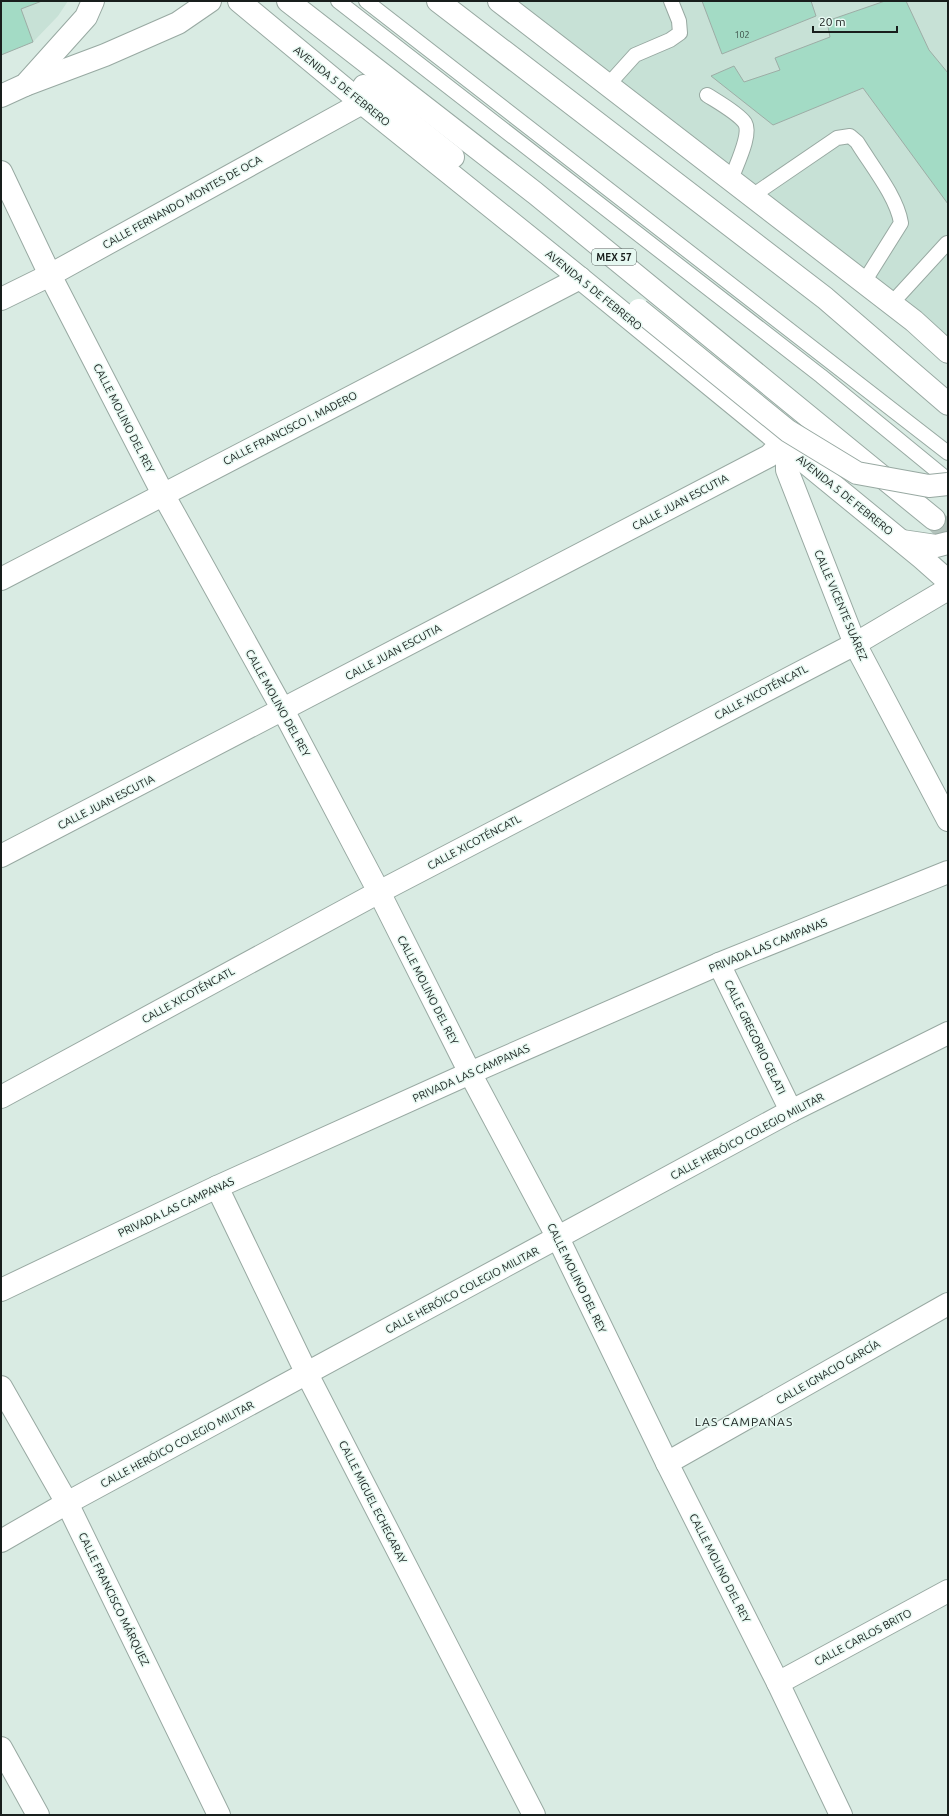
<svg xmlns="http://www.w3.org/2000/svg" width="949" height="1816" font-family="Ubuntu,sans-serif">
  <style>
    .built { fill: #c7e1d6 }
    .building { fill: #a3dbc5; stroke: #9dada6 }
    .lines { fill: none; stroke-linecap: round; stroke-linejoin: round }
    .highway-tunnel { stroke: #b2c2bb; stroke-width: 22; stroke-dasharray: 22 11; stroke-linecap: butt }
    .lane-casing { stroke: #98a9a2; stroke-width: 16 }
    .street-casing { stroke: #98a9a2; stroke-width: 24 }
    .secondary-casing { stroke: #98a9a2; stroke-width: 24 }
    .highway-casing { stroke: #98a9a2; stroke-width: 24 }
    .lane { stroke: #fff; stroke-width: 14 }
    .street { stroke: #fff; stroke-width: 22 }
    .secondary { stroke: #fff; stroke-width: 22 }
    .highway { stroke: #fff; stroke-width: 22 }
    .secondary-bridge-casing { stroke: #98a9a2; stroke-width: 24; stroke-linecap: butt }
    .secondary-bridge { stroke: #fff; stroke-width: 22 }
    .labels { text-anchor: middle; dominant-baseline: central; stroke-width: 3; stroke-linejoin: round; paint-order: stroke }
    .number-label { font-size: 9px; fill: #3b4d46 }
    .shield { fill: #e6f8f1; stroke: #565f5c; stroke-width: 1 }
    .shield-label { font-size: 10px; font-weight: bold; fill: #181e1c }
    .street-label { font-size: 11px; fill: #181e1c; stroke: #e6f8f1 }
    .neighbourhood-label { font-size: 12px; letter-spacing: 1px; fill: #181e1c; stroke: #e6f8f1 }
  </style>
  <rect width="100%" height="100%" fill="#d9ebe3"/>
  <g class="built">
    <path d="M 1,1 L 68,1 L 58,16 L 33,42 L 1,55 Z"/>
    <path d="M 499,1 L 948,1 L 948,339 Z"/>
  </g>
  <g class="building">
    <path d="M 1,1 L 42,1 L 21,9 L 33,42 L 1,55 Z"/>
    <path d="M 702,1 L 811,1 L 816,16 L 722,54 Z"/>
    <path d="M 885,1 L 906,1 L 929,50 L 948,73 L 948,204 L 863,88 L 773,125 L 711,76 L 734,66 L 744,82 L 780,70 L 775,58 L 830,37 L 827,21 Z"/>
  </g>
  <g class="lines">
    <path class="highway-tunnel" d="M 934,519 L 948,533"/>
    <g class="lane-casing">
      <g id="lane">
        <path d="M 338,1 L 821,376 L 948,480"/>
        <path d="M 366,1 L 948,453"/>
        <path d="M 608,85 L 635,55 L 670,40 L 680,33 L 679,21 L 671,1"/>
        <path d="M 707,95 C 718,102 738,113 745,123 C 752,135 735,167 731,180"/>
        <path d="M 752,196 L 837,138 L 850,136 L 857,142 C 871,165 897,197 901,223 L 864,282"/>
        <path d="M 892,303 L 947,243"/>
      </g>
    </g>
    <g class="street-casing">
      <g id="street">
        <path d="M 25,85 L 105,55 L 178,23 L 210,1"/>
        <path d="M 1,172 L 50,275 L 163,494 L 283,710 L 379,892 L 470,1073 L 558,1238 L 667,1463 L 778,1683 L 841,1815"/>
        <path d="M 1,299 L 50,275 L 362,103"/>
        <path d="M 787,447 L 787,470 L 855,644 L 948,820"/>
        <path d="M 1,579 L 580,278"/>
        <path d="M 1,856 L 769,456 L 782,443"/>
        <path d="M 719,964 L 791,1111"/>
        <path d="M 1,1097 L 379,892 L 855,644 L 948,589"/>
        <path d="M 217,1187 L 307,1374 L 534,1815"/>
        <path d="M 1,1290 L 217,1187 L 470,1073 L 719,964 L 948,872"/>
        <path d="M 1,1387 L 67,1503 L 219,1815"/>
        <path d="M 667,1463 L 948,1304"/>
        <path d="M 1,1541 L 67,1503 L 791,1111 L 948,1033"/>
        <path d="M 778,1683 L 948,1591"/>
        <path d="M 1,1748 L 38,1815"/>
      </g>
    </g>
    <g class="secondary-casing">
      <g id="secondary">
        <path d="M 239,1 L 362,103 L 580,278 L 922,558 L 948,581"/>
        <path d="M 499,1 L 914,321 L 948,352"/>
        <path d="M 364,86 L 453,157"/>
        <path d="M 1,96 L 25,85 L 86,17 L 93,1"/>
        <path d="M 902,541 L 936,546 L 948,543"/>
      </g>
    </g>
    <g class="highway-casing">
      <g id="highway">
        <path d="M 288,1 L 535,193 L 934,519"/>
        <path d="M 438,1 L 825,298 L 948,404"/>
      </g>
    </g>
    <use href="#lane" class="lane"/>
    <use href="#street" class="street"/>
    <use href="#secondary" class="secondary"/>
    <use href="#highway" class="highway"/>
    <g class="secondary-bridge-casing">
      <path id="secondary-bridge" d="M 639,310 L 788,431 L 857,473 L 929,486 L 948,484"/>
    </g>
    <use href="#secondary-bridge" class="secondary-bridge"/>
  </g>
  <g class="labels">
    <g class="number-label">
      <text x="742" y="35">102</text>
    </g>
    <rect class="shield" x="592" y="249" width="44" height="16" rx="3"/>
    <g class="shield-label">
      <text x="614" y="257">MEX 57</text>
    </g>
    <g class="street-label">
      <text transform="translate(342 86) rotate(39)">AVENIDA 5 DE FEBRERO</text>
      <text transform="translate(182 202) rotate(-29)">CALLE FERNANDO MONTES DE OCA</text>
      <text transform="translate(594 290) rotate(39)">AVENIDA 5 DE FEBRERO</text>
      <text transform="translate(124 418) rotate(63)">CALLE MOLINO DEL REY</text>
      <text transform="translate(290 428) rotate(-27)">CALLE FRANCISCO I. MADERO</text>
      <text transform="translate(845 495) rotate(39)">AVENIDA 5 DE FEBRERO</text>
      <text transform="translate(680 502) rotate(-28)">CALLE JUAN ESCUTIA</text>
      <text transform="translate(841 605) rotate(67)">CALLE VICENTE SUÁREZ</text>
      <text transform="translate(393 652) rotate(-28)">CALLE JUAN ESCUTIA</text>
      <text transform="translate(761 692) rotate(-28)">CALLE XICOTÉNCATL</text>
      <text transform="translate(278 703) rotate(61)">CALLE MOLINO DEL REY</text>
      <text transform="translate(106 802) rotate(-27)">CALLE JUAN ESCUTIA</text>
      <text transform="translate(474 842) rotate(-28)">CALLE XICOTÉNCATL</text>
      <text transform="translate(768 945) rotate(-22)">PRIVADA LAS CAMPANAS</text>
      <text transform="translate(428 990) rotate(63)">CALLE MOLINO DEL REY</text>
      <text transform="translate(188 995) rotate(-29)">CALLE XICOTÉNCATL</text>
      <text transform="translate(755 1037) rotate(64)">CALLE GREGORIO GELATI</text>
      <text transform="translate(471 1073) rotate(-24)">PRIVADA LAS CAMPANAS</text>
      <text transform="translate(747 1136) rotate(-28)">CALLE HERÓICO COLEGIO MILITAR</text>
      <text transform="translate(176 1207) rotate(-25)">PRIVADA LAS CAMPANAS</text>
      <text transform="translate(577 1278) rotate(64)">CALLE MOLINO DEL REY</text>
      <text transform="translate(462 1290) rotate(-28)">CALLE HERÓICO COLEGIO MILITAR</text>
      <text transform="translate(828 1372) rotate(-30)">CALLE IGNACIO GARCÍA</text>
      <text transform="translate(177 1444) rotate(-28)">CALLE HERÓICO COLEGIO MILITAR</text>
      <text transform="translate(373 1502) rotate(63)">CALLE MIGUEL ECHEGARAY</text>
      <text transform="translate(720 1568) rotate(63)">CALLE MOLINO DEL REY</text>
      <text transform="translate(114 1599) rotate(64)">CALLE FRANCISCO MÁRQUEZ</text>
      <text transform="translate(863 1637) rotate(-28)">CALLE CARLOS BRITO</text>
    </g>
    <g class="neighbourhood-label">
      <text x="744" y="1421">LAS CAMPANAS</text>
    </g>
  </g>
  <rect width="949" height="1816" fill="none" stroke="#181e1c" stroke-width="4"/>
  <path d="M813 26v6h84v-6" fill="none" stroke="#181e1c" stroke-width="2"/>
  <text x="819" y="26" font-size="12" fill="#181e1c" stroke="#e6f8f1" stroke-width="3" paint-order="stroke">20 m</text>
</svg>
